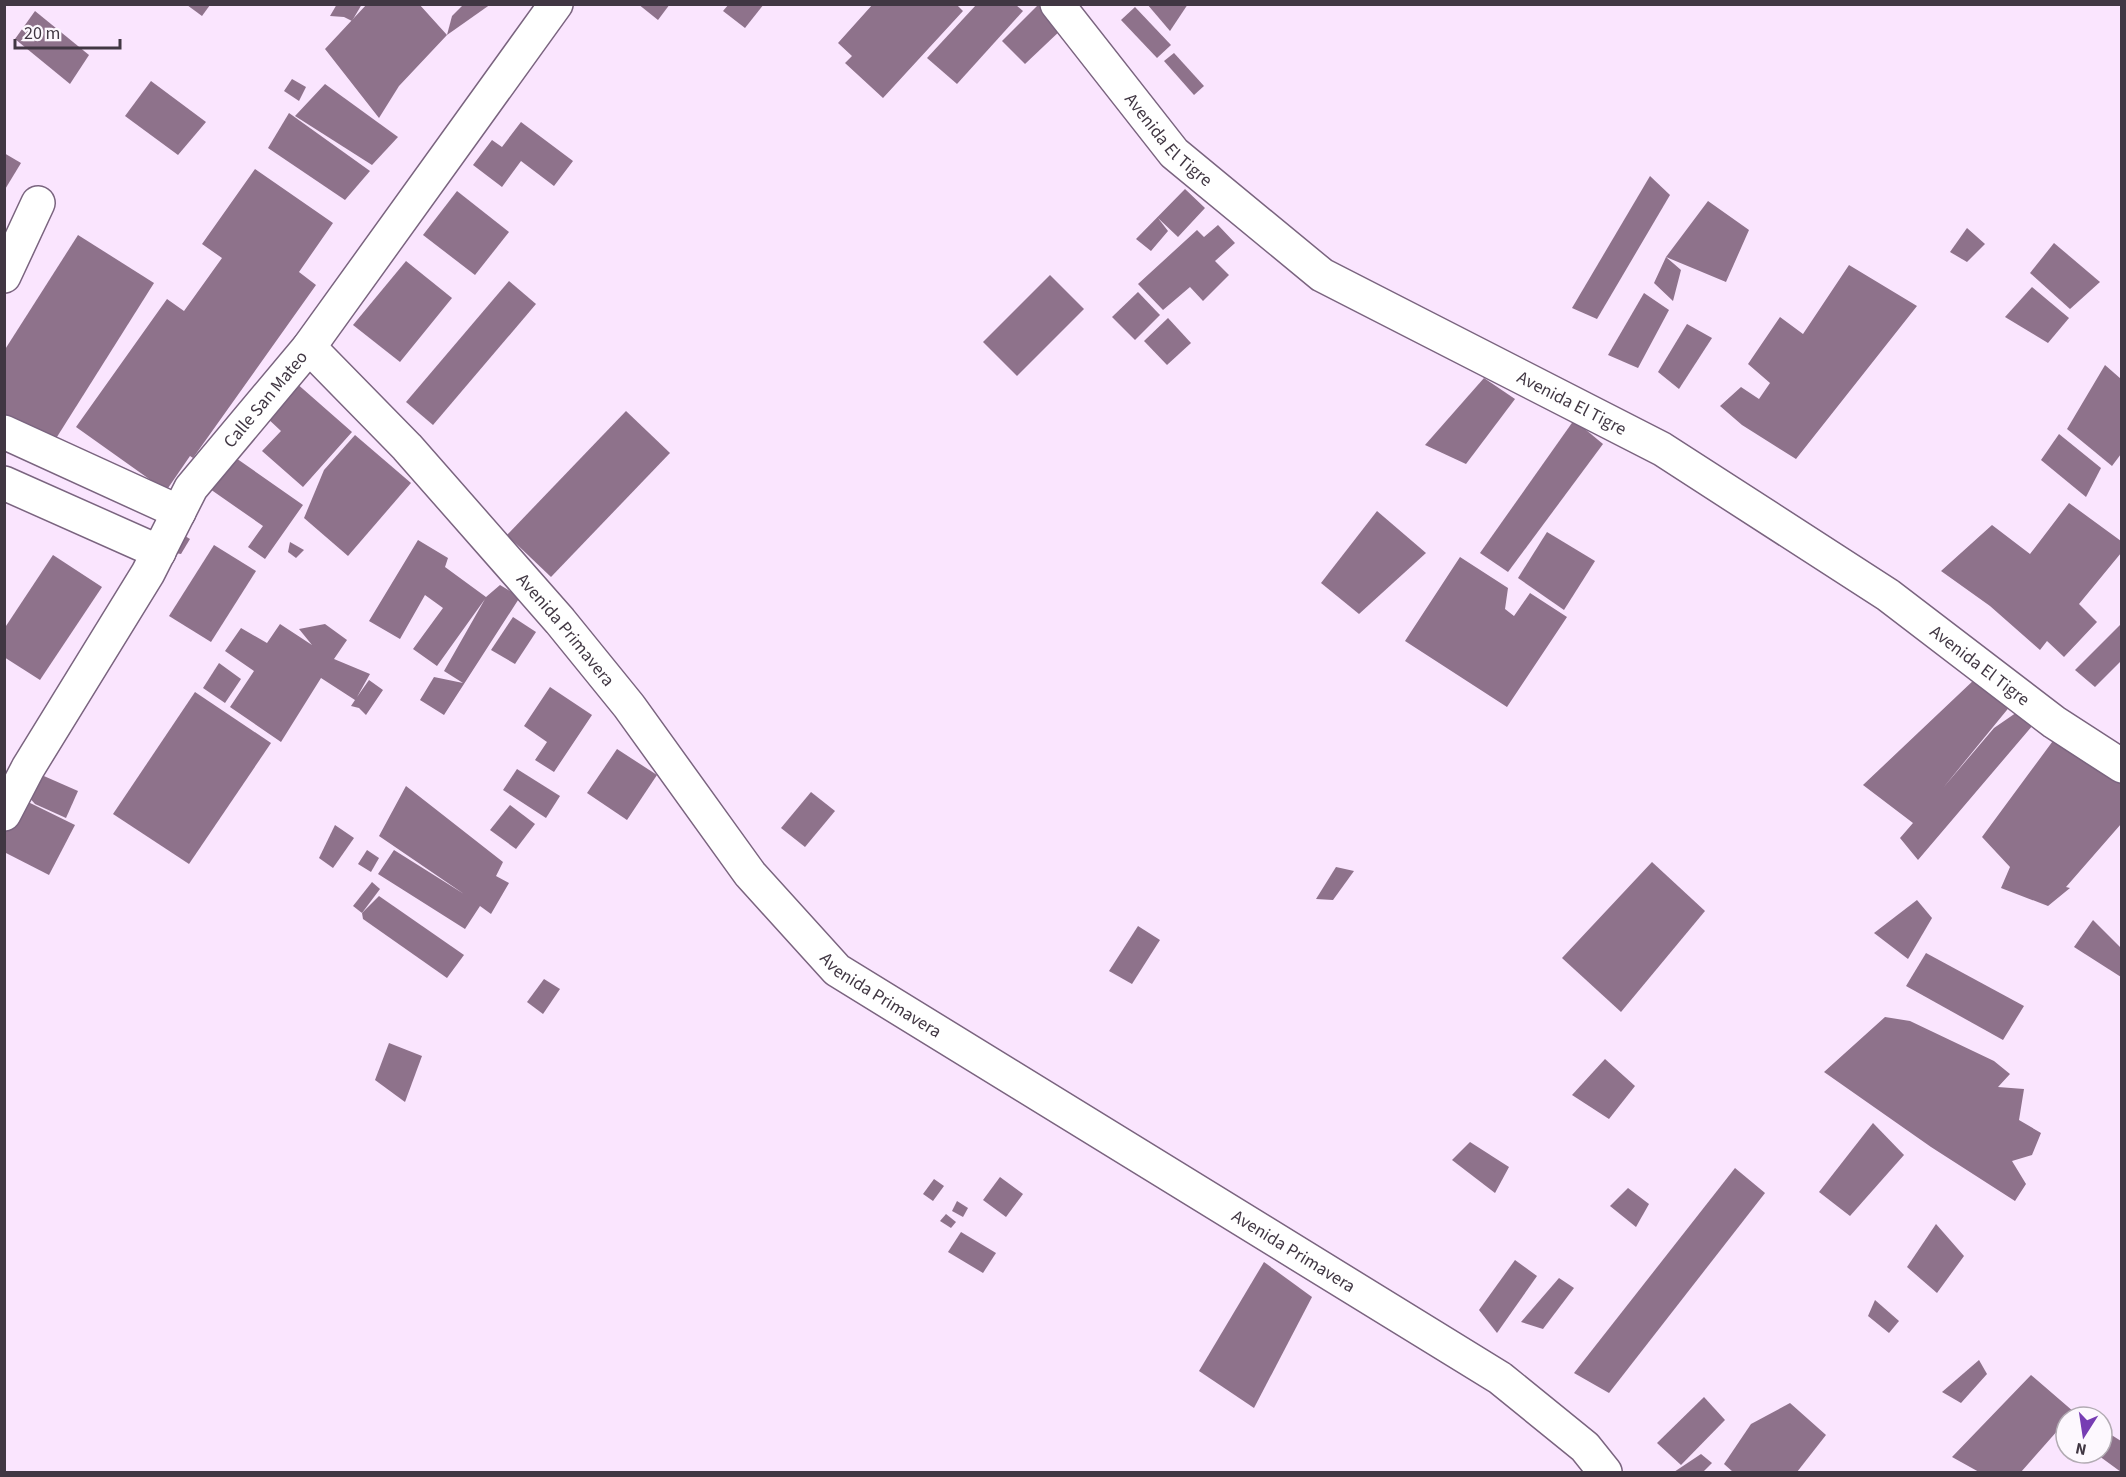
<svg xmlns="http://www.w3.org/2000/svg" width="2126" height="1477" font-family="'Source Sans 3',sans-serif">
  <style>
    .building { fill: #8e728b }
    .lines { fill: none; stroke-linecap: round; stroke-linejoin: round }
    .minor-casing { stroke: #7a647f; stroke-width: 36 }
    .tertiary-casing { stroke: #7a647f; stroke-width: 36 }
    .minor { stroke: #fff; stroke-width: 33 }
    .tertiary { stroke: #fff; stroke-width: 33 }
    .labels { text-anchor: middle; dominant-baseline: central; stroke-width: 6; stroke-linejoin: round; paint-order: stroke }
    .street-label { font-size: 18px; fill: #413743; stroke: #fdf8fe }
  </style>
  <rect width="100%" height="100%" fill="#fae5fe"/>
  <g class="building">
    <path d="M 337,4 L 362,4 L 352,21 L 344,17 L 330,16 Z"/>
    <path d="M 367,4 L 419,4 L 447,35 L 399,86 L 379,118 L 325,49 Z"/>
    <path d="M 464,4 L 491,4 L 447,35 L 452,16 Z"/>
    <path d="M 638,4 L 670,4 L 658,20 Z"/>
    <path d="M 729,4 L 764,4 L 745,28 L 723,11 Z"/>
    <path d="M 873,4 L 956,4 L 963,11 L 883,98 L 845,63 L 852,56 L 838,43 Z"/>
    <path d="M 1039,4 L 1063,28 L 1025,64 L 1002,41 Z"/>
    <path d="M 1147,4 L 1188,4 L 1170,31 Z"/>
    <path d="M 187,5 L 210,5 L 202,16 Z"/>
    <path d="M 976,5 L 1016,5 L 1023,11 L 957,84 L 927,58 Z"/>
    <path d="M 1135,7 L 1171,45 L 1157,58 L 1121,20 Z"/>
    <path d="M 35,11 L 89,55 L 70,84 L 15,39 Z"/>
    <path d="M 1174,53 L 1204,86 L 1194,95 L 1164,61 Z"/>
    <path d="M 292,79 L 306,87 L 299,101 L 284,91 Z"/>
    <path d="M 151,81 L 206,122 L 178,155 L 125,116 Z"/>
    <path d="M 325,84 L 398,137 L 372,165 L 295,116 Z"/>
    <path d="M 289,113 L 370,171 L 345,200 L 268,148 Z"/>
    <path d="M 521,122 L 573,161 L 554,186 L 521,161 L 502,187 L 473,165 L 492,140 L 502,147 Z"/>
    <path d="M 4,153 L 21,163 L 4,191 Z"/>
    <path d="M 255,169 L 333,223 L 299,272 L 316,285 L 193,458 L 190,456 L 166,491 L 76,427 L 167,299 L 184,311 L 222,258 L 202,244 Z"/>
    <path d="M 1650,176 L 1670,195 L 1597,319 L 1572,308 Z"/>
    <path d="M 1185,189 L 1205,208 L 1178,237 L 1158,218 L 1168,231 L 1151,251 L 1136,239 Z"/>
    <path d="M 457,191 L 509,232 L 475,275 L 423,235 Z"/>
    <path d="M 1708,201 L 1749,230 L 1726,282 L 1666,257 L 1681,270 L 1673,301 L 1654,283 L 1666,257 Z"/>
    <path d="M 1218,225 L 1235,243 L 1215,261 L 1229,275 L 1203,301 L 1190,287 L 1163,310 L 1138,284 L 1197,230 L 1204,237 Z"/>
    <path d="M 1967,228 L 1985,244 L 1967,262 L 1950,252 Z"/>
    <path d="M 78,235 L 154,283 L 50,448 L 4,420 L 4,351 Z"/>
    <path d="M 2054,243 L 2100,282 L 2070,309 L 2030,273 Z"/>
    <path d="M 406,261 L 452,298 L 400,362 L 353,325 Z"/>
    <path d="M 1849,265 L 1917,306 L 1796,459 L 1742,425 L 1720,406 L 1741,387 L 1759,399 L 1770,383 L 1748,364 L 1780,317 L 1803,334 Z"/>
    <path d="M 1050,275 L 1084,309 L 1017,376 L 983,342 Z"/>
    <path d="M 509,281 L 536,304 L 433,425 L 406,402 Z"/>
    <path d="M 2032,287 L 2069,318 L 2048,343 L 2005,317 Z"/>
    <path d="M 1138,292 L 1160,315 L 1135,340 L 1112,317 Z"/>
    <path d="M 1644,293 L 1669,310 L 1638,368 L 1608,355 Z"/>
    <path d="M 1168,318 L 1191,343 L 1167,365 L 1144,341 Z"/>
    <path d="M 1687,324 L 1712,338 L 1679,389 L 1658,372 Z"/>
    <path d="M 2105,365 L 2121,379 L 2121,454 L 2112,466 L 2067,429 Z"/>
    <path d="M 1484,378 L 1515,399 L 1466,464 L 1425,445 Z"/>
    <path d="M 295,382 L 352,432 L 303,487 L 262,451 L 281,431 L 265,416 Z"/>
    <path d="M 626,411 L 670,453 L 551,577 L 507,535 Z"/>
    <path d="M 1574,420 L 1603,444 L 1508,572 L 1480,553 Z"/>
    <path d="M 2059,434 L 2101,468 L 2086,497 L 2041,460 Z"/>
    <path d="M 355,435 L 411,483 L 348,556 L 304,518 L 324,470 Z"/>
    <path d="M 233,456 L 303,505 L 265,559 L 248,547 L 263,526 L 210,489 Z"/>
    <path d="M 2069,503 L 2121,541 L 2121,553 L 2079,604 L 2097,622 L 2064,657 L 2047,641 L 2040,650 L 1990,606 L 1941,571 L 1992,525 L 2030,554 Z"/>
    <path d="M 1377,511 L 1426,553 L 1359,614 L 1321,583 Z"/>
    <path d="M 1547,532 L 1595,561 L 1564,610 L 1518,578 Z"/>
    <path d="M 180,533 L 190,539 L 181,554 L 169,552 Z"/>
    <path d="M 418,540 L 448,558 L 445,567 L 486,597 L 500,585 L 520,597 L 444,715 L 420,700 L 434,677 L 463,683 L 444,671 L 485,599 L 437,666 L 413,649 L 443,608 L 425,595 L 400,639 L 369,621 Z"/>
    <path d="M 290,542 L 304,550 L 296,558 L 288,552 Z"/>
    <path d="M 214,545 L 256,571 L 211,642 L 169,616 Z"/>
    <path d="M 53,555 L 102,587 L 40,680 L 4,657 L 4,629 Z"/>
    <path d="M 1460,557 L 1508,588 L 1505,609 L 1514,616 L 1530,593 L 1567,617 L 1507,707 L 1405,641 Z"/>
    <path d="M 513,617 L 536,632 L 515,664 L 491,650 Z"/>
    <path d="M 280,624 L 312,645 L 299,629 L 325,624 L 347,640 L 334,659 L 370,674 L 357,697 L 369,680 L 383,690 L 366,715 L 359,708 L 351,706 L 355,700 L 321,678 L 281,742 L 230,707 L 254,671 L 225,651 L 241,628 L 267,643 Z"/>
    <path d="M 2121,624 L 2121,661 L 2095,687 L 2075,670 Z"/>
    <path d="M 219,663 L 241,679 L 225,703 L 203,688 Z"/>
    <path d="M 1976,678 L 2011,705 L 1943,788 L 1994,728 L 2023,708 L 2033,725 L 1918,860 L 1900,838 L 1913,823 L 1863,785 Z"/>
    <path d="M 550,687 L 592,715 L 554,772 L 535,760 L 547,742 L 524,726 Z"/>
    <path d="M 195,692 L 271,743 L 189,864 L 113,814 Z"/>
    <path d="M 2061,730 L 2121,776 L 2121,824 L 2066,887 L 2070,888 L 2048,906 L 2001,888 L 2010,867 L 1982,837 Z"/>
    <path d="M 617,749 L 657,775 L 627,820 L 587,793 Z"/>
    <path d="M 517,769 L 560,796 L 546,818 L 503,790 Z"/>
    <path d="M 37,773 L 78,791 L 66,818 L 35,804 L 27,795 Z"/>
    <path d="M 406,786 L 503,862 L 496,876 L 509,883 L 491,914 L 480,906 L 465,929 L 378,874 L 394,850 L 464,894 L 379,836 Z"/>
    <path d="M 811,792 L 835,811 L 805,847 L 781,828 Z"/>
    <path d="M 22,799 L 75,825 L 49,875 L 4,852 L 4,833 Z"/>
    <path d="M 510,805 L 535,824 L 516,849 L 490,830 Z"/>
    <path d="M 335,825 L 354,838 L 333,868 L 319,858 Z"/>
    <path d="M 367,850 L 379,858 L 371,872 L 358,864 Z"/>
    <path d="M 1652,862 L 1705,911 L 1621,1012 L 1562,958 Z"/>
    <path d="M 1336,867 L 1354,871 L 1333,900 L 1316,899 Z"/>
    <path d="M 372,882 L 380,889 L 362,913 L 353,906 Z"/>
    <path d="M 379,896 L 464,955 L 447,978 L 363,919 L 362,913 Z"/>
    <path d="M 1917,900 L 1932,918 L 1908,959 L 1874,933 Z"/>
    <path d="M 2093,920 L 2121,948 L 2121,977 L 2074,947 Z"/>
    <path d="M 1138,926 L 1160,940 L 1132,984 L 1109,971 Z"/>
    <path d="M 1926,953 L 2024,1006 L 2003,1040 L 1906,986 Z"/>
    <path d="M 544,979 L 560,989 L 543,1014 L 527,1002 Z"/>
    <path d="M 1885,1017 L 1910,1021 L 1994,1061 L 2010,1074 L 1998,1087 L 2024,1089 L 2019,1120 L 2041,1133 L 2032,1155 L 2012,1161 L 2026,1184 L 2015,1201 L 1931,1147 L 1824,1072 Z"/>
    <path d="M 389,1043 L 422,1056 L 405,1102 L 375,1080 Z"/>
    <path d="M 1605,1059 L 1635,1086 L 1609,1119 L 1572,1095 Z"/>
    <path d="M 1873,1123 L 1904,1155 L 1850,1216 L 1819,1192 Z"/>
    <path d="M 1470,1142 L 1509,1167 L 1495,1193 L 1452,1160 Z"/>
    <path d="M 1735,1168 L 1765,1193 L 1609,1393 L 1574,1373 Z"/>
    <path d="M 1000,1177 L 1023,1194 L 1006,1217 L 983,1200 Z"/>
    <path d="M 934,1179 L 944,1186 L 933,1201 L 923,1194 Z"/>
    <path d="M 1628,1188 L 1649,1204 L 1636,1227 L 1610,1206 Z"/>
    <path d="M 957,1201 L 968,1208 L 963,1217 L 952,1211 Z"/>
    <path d="M 946,1214 L 956,1222 L 951,1228 L 940,1221 Z"/>
    <path d="M 1936,1224 L 1964,1256 L 1937,1293 L 1907,1267 Z"/>
    <path d="M 961,1232 L 996,1253 L 983,1273 L 948,1252 Z"/>
    <path d="M 1515,1260 L 1537,1276 L 1497,1333 L 1479,1310 Z"/>
    <path d="M 1264,1262 L 1312,1297 L 1254,1408 L 1199,1371 Z"/>
    <path d="M 1559,1278 L 1574,1288 L 1543,1329 L 1521,1322 Z"/>
    <path d="M 1875,1300 L 1899,1321 L 1889,1333 L 1868,1316 Z"/>
    <path d="M 1979,1360 L 1987,1374 L 1961,1403 L 1942,1392 Z"/>
    <path d="M 2031,1375 L 2074,1412 L 2070,1417 L 2066,1417 L 2066,1421 L 2021,1472 L 1979,1472 L 1952,1457 Z"/>
    <path d="M 1704,1397 L 1725,1420 L 1681,1465 L 1657,1443 Z"/>
    <path d="M 1790,1403 L 1826,1435 L 1797,1472 L 1733,1472 L 1724,1464 L 1751,1424 Z"/>
    <path d="M 2102,1429 L 2121,1441 L 2121,1472 L 2095,1453 L 2102,1453 Z"/>
    <path d="M 1701,1454 L 1712,1463 L 1703,1472 L 1674,1472 Z"/>
  </g>
  <g class="lines">
    <g class="minor-casing">
      <g id="minor">
        <path id="s1" d="M 1057,4 L 1174,153 L 1322,275 L 1662,449 L 1888,595 L 2054,722 L 2122,766"/>
        <path d="M 4,276 L 38,203"/>
        <path d="M 4,432 L 179,512"/>
        <path d="M 4,483 L 159,552"/>
        <path id="s2" d="M 4,814 L 28,768 L 148,573 L 191,488 L 309,347 L 556,4"/>
      </g>
    </g>
    <g class="tertiary-casing">
      <g id="tertiary">
        <path id="s3" d="M 309,347 L 407,447 L 560,621 L 629,706 L 750,874 L 837,970 L 1500,1378 L 1585,1447 L 1605,1472"/>
      </g>
    </g>
    <use href="#minor" class="minor"/>
    <use href="#tertiary" class="tertiary"/>
  </g>
  <g class="labels">
    <g class="street-label">
      <text stroke="none"><textPath href="#s1" startOffset="176">Avenida El Tigre</textPath></text>
      <text stroke="none"><textPath href="#s2" startOffset="492">Calle San Mateo</textPath></text>
      <text stroke="none"><textPath href="#s1" startOffset="662">Avenida El Tigre</textPath></text>
      <text stroke="none"><textPath href="#s3" startOffset="382">Avenida Primavera</textPath></text>
      <text stroke="none"><textPath href="#s1" startOffset="1148">Avenida El Tigre</textPath></text>
      <text stroke="none"><textPath href="#s3" startOffset="868">Avenida Primavera</textPath></text>
      <text stroke="none"><textPath href="#s3" startOffset="1354">Avenida Primavera</textPath></text>
    </g>
  </g>
  <rect width="2126" height="1477" fill="none" stroke="#413743" stroke-width="12"/>
  <g transform="translate(2084 1435) rotate(192)"><circle r="28" fill="#fdf8fe" stroke="#b2abb3" stroke-width="1.5"/>
  <path d="M0-4.5L10 22L0 15L-10 22Z" fill="#773db3"/>
  <text y="-9" font-size="16" font-weight="bold" text-anchor="middle" fill="#413743">N</text>
  </g>
  <path d="M15 39v9h105v-9" fill="none" stroke="#413743" stroke-width="3"/>
  <text x="24" y="39" font-size="18" fill="#413743" stroke="#fdf8fe" stroke-width="4.5" paint-order="stroke">20 m</text>
</svg>
